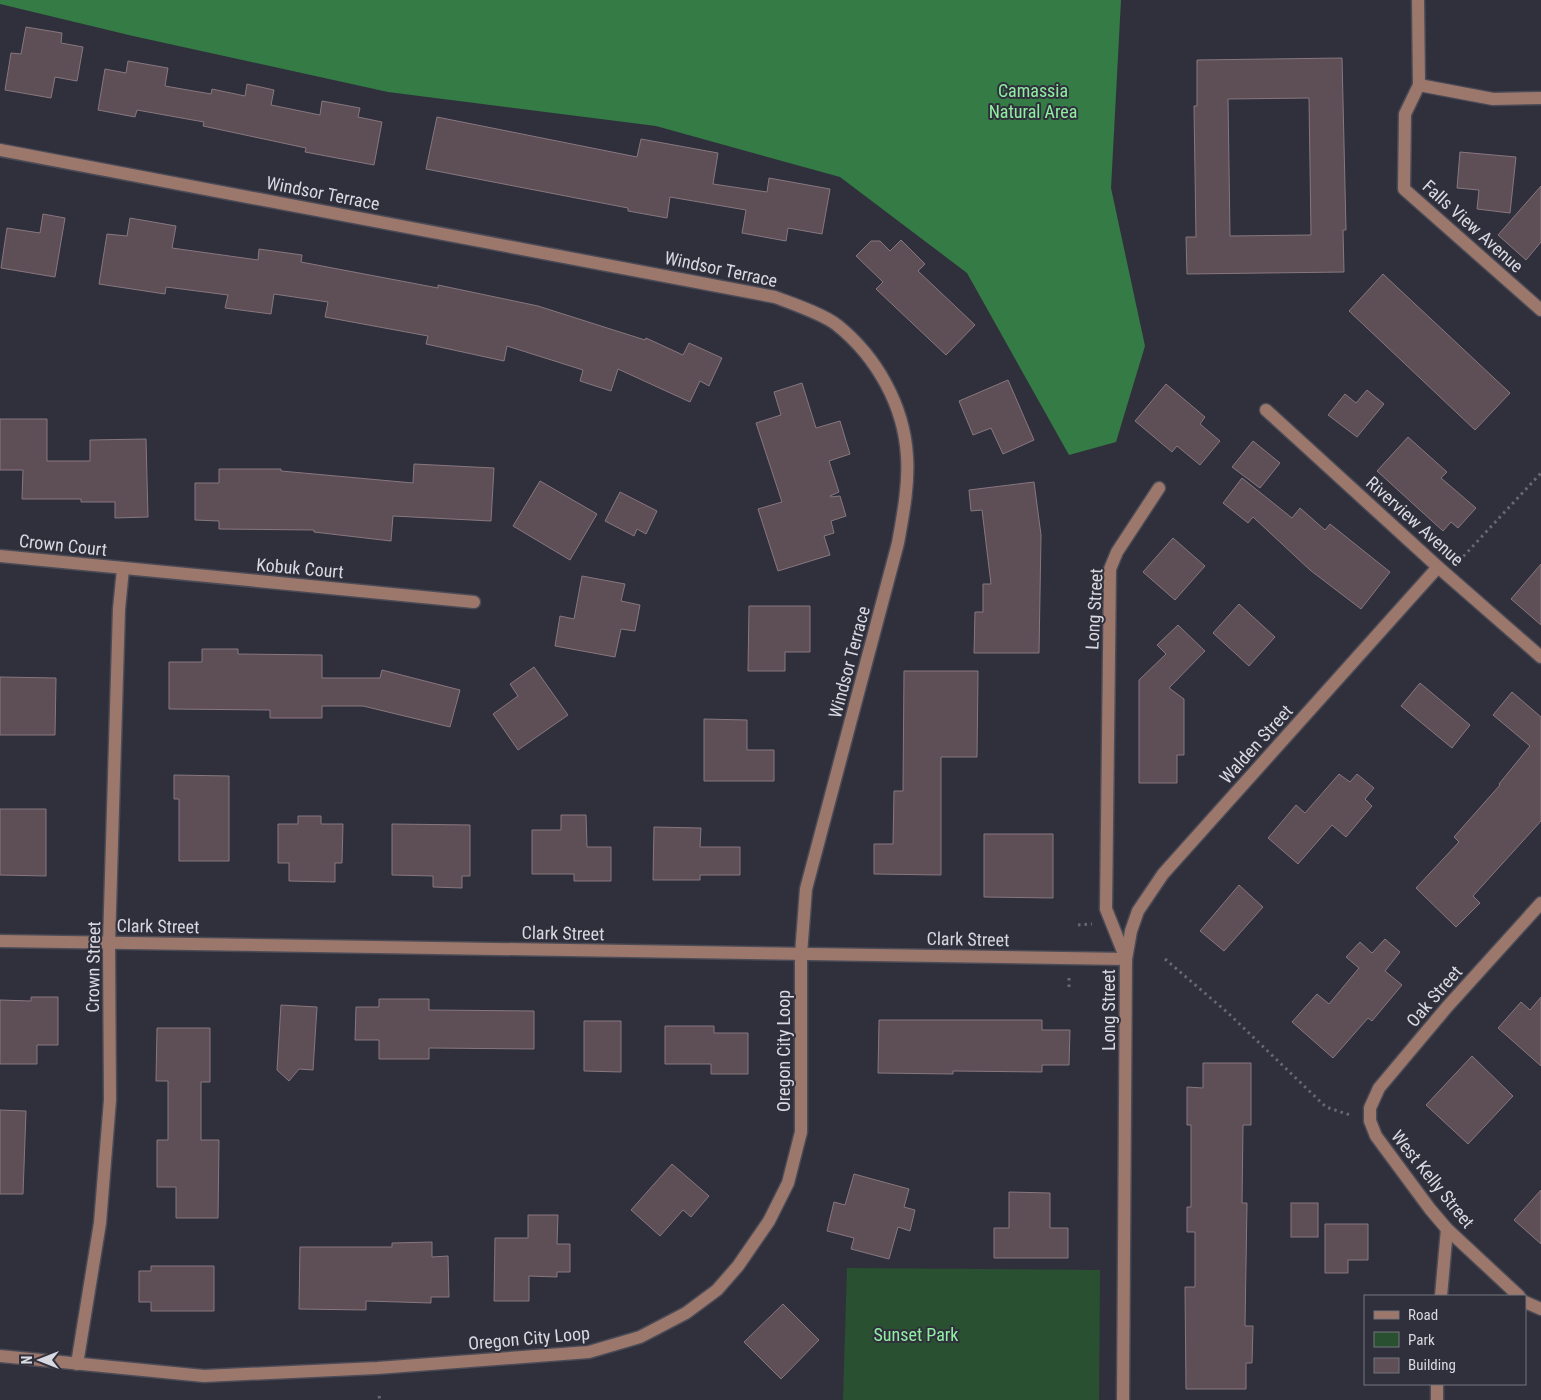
<svg xmlns="http://www.w3.org/2000/svg" width="1541" height="1400" font-family="'Roboto Condensed',sans-serif">
  <style>
    .green { fill: #295031 }
    .forest { fill: #347b45 }
    .building { fill: #5e4e56; stroke: #87777f; fill-rule: evenodd }
    .lines { fill: none; stroke-linecap: round; stroke-linejoin: round }
    .minor-casing { stroke: #4b4b57; stroke-width: 15 }
    .path { stroke: #686873; stroke-width: 3; stroke-dasharray: 2.5 4; stroke-linecap: butt }
    .minor { stroke: #9c776b; stroke-width: 12 }
    .labels { text-anchor: middle; dominant-baseline: central; stroke-width: 4; stroke-linejoin: round; paint-order: stroke }
    .park-label { font-size: 18px; fill: #8fefa1; stroke: #30303d }
    .street-label { font-size: 18px; fill: #d9d9e2; stroke: #30303d }
  </style>
  <rect width="100%" height="100%" fill="#30303d"/>
  <path class="green" d="M 847,1268 L 1100,1270 L 1099,1400 L 843,1400 Z"/>
  <path class="forest" d="M 0,0 L 1121,0 L 1111,188 L 1145,346 L 1116,442 L 1069,455 L 967,273 L 840,177 L 656,126 L 388,92 L 133,36 L 0,4 Z"/>
  <g class="building">
    <path d="M 26,27 L 62,33 L 61,43 L 83,47 L 77,81 L 55,77 L 51,98 L 5,90 L 11,53 L 21,54 Z"/>
    <path d="M 1342,58 L 1346,230 L 1343,230 L 1344,272 L 1187,274 L 1186,237 L 1196,237 L 1194,106 L 1197,106 L 1197,60 ZM 1309,98 L 1311,235 L 1230,236 L 1228,99 Z"/>
    <path d="M 128,61 L 168,68 L 165,86 L 211,94 L 212,89 L 245,96 L 247,84 L 274,90 L 271,105 L 320,115 L 322,101 L 360,108 L 358,117 L 382,122 L 374,165 L 305,152 L 306,148 L 203,126 L 204,122 L 137,110 L 135,117 L 98,110 L 105,69 L 126,73 Z"/>
    <path d="M 437,117 L 637,157 L 641,139 L 718,153 L 713,184 L 767,192 L 769,178 L 830,189 L 822,234 L 788,228 L 786,241 L 742,233 L 746,210 L 670,197 L 667,218 L 628,211 L 628,208 L 426,169 Z"/>
    <path d="M 1460,152 L 1516,157 L 1510,213 L 1477,209 L 1479,190 L 1457,188 Z"/>
    <path d="M 1541,186 L 1541,242 L 1526,260 L 1498,235 Z"/>
    <path d="M 43,214 L 65,218 L 55,277 L 1,268 L 7,228 L 40,233 Z"/>
    <path d="M 130,218 L 176,226 L 172,248 L 258,260 L 259,249 L 302,255 L 301,262 L 438,288 L 438,285 L 538,306 L 645,340 L 646,338 L 683,355 L 689,343 L 722,358 L 709,386 L 700,381 L 690,402 L 618,369 L 611,391 L 580,381 L 583,370 L 507,346 L 504,361 L 426,344 L 428,336 L 325,317 L 328,302 L 274,294 L 271,314 L 225,308 L 228,295 L 166,287 L 165,294 L 99,284 L 107,234 L 127,236 Z"/>
    <path d="M 901,240 L 925,264 L 918,271 L 975,325 L 946,355 L 876,289 L 883,282 L 856,256 L 871,241 L 880,241 L 890,251 Z"/>
    <path d="M 1383,274 L 1510,393 L 1475,430 L 1349,311 Z"/>
    <path d="M 1008,380 L 1034,440 L 1003,454 L 991,428 L 973,435 L 959,401 Z"/>
    <path d="M 802,383 L 816,428 L 840,421 L 850,454 L 829,461 L 839,492 L 830,496 L 831,497 L 840,496 L 846,516 L 831,521 L 834,533 L 824,536 L 830,555 L 778,571 L 758,509 L 782,502 L 756,423 L 781,415 L 774,392 Z"/>
    <path d="M 1166,384 L 1205,417 L 1200,424 L 1220,441 L 1200,465 L 1177,446 L 1172,452 L 1135,421 Z"/>
    <path d="M 1367,390 L 1384,404 L 1357,437 L 1328,415 L 1345,394 L 1356,403 Z"/>
    <path d="M 0,419 L 47,419 L 47,461 L 90,461 L 90,440 L 146,439 L 148,517 L 115,518 L 115,502 L 81,502 L 81,499 L 22,499 L 23,470 L 0,470 Z"/>
    <path d="M 1408,437 L 1447,472 L 1441,478 L 1476,508 L 1458,528 L 1451,522 L 1443,531 L 1377,471 Z"/>
    <path d="M 1253,441 L 1280,463 L 1260,488 L 1232,467 Z"/>
    <path d="M 414,464 L 494,468 L 491,521 L 393,516 L 391,541 L 314,532 L 314,530 L 219,529 L 219,521 L 195,520 L 195,483 L 219,483 L 219,469 L 281,469 L 281,471 L 413,483 Z"/>
    <path d="M 1242,478 L 1292,518 L 1300,508 L 1325,530 L 1330,524 L 1390,572 L 1361,609 L 1310,570 L 1253,517 L 1248,523 L 1223,503 Z"/>
    <path d="M 540,481 L 597,514 L 570,560 L 513,526 Z"/>
    <path d="M 1034,482 L 1041,535 L 1039,653 L 974,653 L 975,612 L 983,612 L 983,584 L 991,584 L 982,510 L 971,511 L 969,490 Z"/>
    <path d="M 620,492 L 657,511 L 646,534 L 637,529 L 634,536 L 605,521 Z"/>
    <path d="M 1173,538 L 1205,566 L 1175,600 L 1143,572 Z"/>
    <path d="M 1541,564 L 1541,625 L 1511,599 Z"/>
    <path d="M 582,576 L 625,584 L 621,601 L 640,605 L 635,631 L 621,629 L 615,657 L 555,646 L 560,616 L 574,619 Z"/>
    <path d="M 1239,604 L 1275,637 L 1249,666 L 1213,633 Z"/>
    <path d="M 749,606 L 810,606 L 810,652 L 785,652 L 785,671 L 748,671 Z"/>
    <path d="M 1178,625 L 1205,651 L 1169,688 L 1184,699 L 1184,755 L 1177,755 L 1177,783 L 1139,783 L 1139,680 L 1166,654 L 1157,645 Z"/>
    <path d="M 202,649 L 238,649 L 238,654 L 322,655 L 322,678 L 380,678 L 382,670 L 460,690 L 450,727 L 363,706 L 322,706 L 322,718 L 270,718 L 270,710 L 169,709 L 169,662 L 202,662 Z"/>
    <path d="M 534,667 L 568,715 L 518,750 L 493,714 L 518,696 L 510,684 Z"/>
    <path d="M 904,671 L 978,671 L 977,757 L 941,757 L 941,875 L 874,874 L 874,844 L 893,844 L 894,791 L 903,791 Z"/>
    <path d="M 0,677 L 56,678 L 55,735 L 0,735 Z"/>
    <path d="M 1420,683 L 1470,725 L 1452,748 L 1401,706 Z"/>
    <path d="M 1512,692 L 1541,717 L 1541,821 L 1473,896 L 1480,903 L 1456,927 L 1416,888 L 1459,842 L 1454,837 L 1500,785 L 1499,784 L 1530,746 L 1493,715 Z"/>
    <path d="M 704,719 L 747,720 L 747,750 L 774,750 L 774,781 L 704,781 Z"/>
    <path d="M 1339,774 L 1350,782 L 1357,774 L 1374,788 L 1365,799 L 1372,806 L 1346,837 L 1332,825 L 1298,864 L 1268,838 L 1296,805 L 1305,813 Z"/>
    <path d="M 174,775 L 229,776 L 229,861 L 179,861 L 179,799 L 174,799 Z"/>
    <path d="M 0,809 L 46,809 L 46,876 L 0,875 Z"/>
    <path d="M 561,815 L 586,815 L 587,847 L 611,847 L 611,881 L 574,881 L 574,874 L 532,874 L 532,830 L 561,830 Z"/>
    <path d="M 298,816 L 321,816 L 321,824 L 343,824 L 342,863 L 335,863 L 335,882 L 289,881 L 289,863 L 278,863 L 278,824 L 298,824 Z"/>
    <path d="M 392,824 L 470,825 L 470,876 L 462,876 L 462,888 L 433,887 L 433,876 L 392,875 Z"/>
    <path d="M 654,827 L 701,828 L 700,847 L 740,847 L 740,875 L 700,875 L 700,880 L 653,880 Z"/>
    <path d="M 984,834 L 1053,834 L 1053,898 L 984,897 Z"/>
    <path d="M 1239,885 L 1263,907 L 1224,951 L 1200,931 Z"/>
    <path d="M 1385,939 L 1400,952 L 1385,971 L 1402,985 L 1372,1021 L 1368,1018 L 1333,1058 L 1292,1022 L 1317,994 L 1329,1004 L 1359,968 L 1346,957 L 1360,942 L 1372,953 Z"/>
    <path d="M 31,997 L 58,997 L 58,1045 L 37,1045 L 37,1064 L 0,1064 L 0,1000 L 31,1001 Z"/>
    <path d="M 1541,997 L 1541,1066 L 1498,1028 L 1521,1002 L 1530,1010 Z"/>
    <path d="M 379,999 L 429,999 L 429,1010 L 534,1011 L 534,1049 L 429,1048 L 429,1059 L 379,1059 L 379,1040 L 355,1040 L 356,1007 L 379,1007 Z"/>
    <path d="M 281,1005 L 317,1007 L 313,1070 L 299,1069 L 289,1081 L 277,1070 Z"/>
    <path d="M 879,1020 L 1042,1020 L 1042,1030 L 1070,1030 L 1069,1065 L 1042,1065 L 1042,1072 L 953,1071 L 953,1074 L 878,1073 Z"/>
    <path d="M 584,1021 L 621,1021 L 621,1072 L 584,1071 Z"/>
    <path d="M 665,1026 L 714,1026 L 714,1033 L 748,1033 L 748,1074 L 711,1074 L 711,1064 L 665,1064 Z"/>
    <path d="M 157,1028 L 210,1028 L 210,1082 L 201,1082 L 201,1140 L 219,1140 L 218,1218 L 176,1218 L 176,1187 L 157,1187 L 157,1140 L 168,1140 L 168,1081 L 156,1081 Z"/>
    <path d="M 1472,1056 L 1513,1096 L 1468,1144 L 1426,1105 Z"/>
    <path d="M 1203,1063 L 1251,1063 L 1251,1125 L 1243,1125 L 1242,1203 L 1247,1203 L 1245,1326 L 1253,1326 L 1252,1363 L 1246,1363 L 1246,1389 L 1186,1389 L 1185,1287 L 1195,1287 L 1195,1232 L 1187,1232 L 1187,1207 L 1191,1207 L 1191,1125 L 1187,1125 L 1187,1087 L 1203,1088 Z"/>
    <path d="M 0,1110 L 26,1111 L 23,1194 L 0,1194 Z"/>
    <path d="M 672,1164 L 709,1196 L 691,1217 L 683,1210 L 660,1236 L 631,1210 Z"/>
    <path d="M 854,1174 L 909,1189 L 904,1207 L 915,1210 L 910,1231 L 898,1227 L 889,1259 L 851,1249 L 854,1238 L 827,1231 L 834,1202 L 845,1205 Z"/>
    <path d="M 1541,1190 L 1541,1244 L 1514,1220 Z"/>
    <path d="M 1009,1192 L 1050,1193 L 1050,1228 L 1068,1228 L 1068,1258 L 994,1258 L 994,1228 L 1009,1228 Z"/>
    <rect x="1291" y="1203" width="27" height="34"/>
    <path d="M 528,1215 L 558,1215 L 557,1244 L 570,1244 L 570,1272 L 557,1272 L 557,1277 L 529,1276 L 529,1301 L 494,1301 L 495,1238 L 528,1238 Z"/>
    <path d="M 1325,1224 L 1368,1224 L 1368,1260 L 1348,1260 L 1348,1273 L 1325,1273 Z"/>
    <path d="M 432,1242 L 432,1257 L 448,1256 L 449,1297 L 431,1297 L 431,1303 L 366,1301 L 366,1310 L 299,1309 L 300,1247 L 392,1247 L 392,1243 Z"/>
    <path d="M 151,1266 L 214,1266 L 214,1311 L 151,1311 L 151,1302 L 139,1302 L 139,1271 L 151,1271 Z"/>
    <path d="M 783,1304 L 819,1340 L 781,1379 L 744,1342 Z"/>
  </g>
  <g class="lines">
    <g class="minor-casing">
      <g id="minor">
        <path d="M 1418,0 L 1419,85 L 1405,114 L 1404,189 L 1541,310"/>
        <path d="M 1419,85 L 1493,99 L 1541,98"/>
        <path d="M 0,150 L 775,297 C 793,304 823,314 837,325 C 877,357 904,406 907,456 C 909,485 903,515 898,543 L 806,889 L 801,954 L 801,1132 L 788,1183 L 769,1221 L 738,1266 L 717,1290 L 686,1313 L 640,1337 L 589,1352 L 377,1368 L 204,1376 L 0,1356"/>
        <path d="M 1266,410 L 1438,567 L 1541,657"/>
        <path d="M 0,556 L 474,602"/>
        <path d="M 0,941 L 1126,959"/>
        <path d="M 1126,959 L 1131,931 L 1138,911 L 1163,874 L 1438,567"/>
        <path d="M 1441,1296 L 1447,1229"/>
        <path d="M 1519,1296 L 1447,1229 L 1430,1209 L 1376,1136 L 1370,1121 L 1370,1108 L 1379,1088 L 1447,1007 L 1541,903"/>
        <path d="M 1525,1302 L 1541,1309"/>
        <path d="M 77,1364 L 100,1223 L 110,1100 L 109,943 L 119,609 L 123,569"/>
        <path d="M 1123,1400 L 1126,959 L 1106,909 L 1110,569 L 1117,552 L 1159,488"/>
        <path d="M 1437,1400 L 1437,1384"/>
      </g>
    </g>
    <g class="path">
      <path d="M 1459,561 L 1541,473"/>
      <path d="M 1078,925 L 1092,924"/>
      <path d="M 1165,959 L 1228,1013 L 1326,1107 L 1350,1115"/>
      <path d="M 1069,987 L 1069,978"/>
      <path d="M 379,1396 L 380,1400"/>
    </g>
    <use href="#minor" class="minor"/>
  </g>
  <g class="labels">
    <g class="park-label">
      <text x="1033" y="90">Camassia<tspan x="1033" dy="21">Natural Area</tspan></text>
      <text x="916" y="1334">Sunset Park</text>
    </g>
    <g class="street-label">
      <text transform="translate(323 193) rotate(11)">Windsor Terrace</text>
      <text transform="translate(1473 226) rotate(42)">Falls View Avenue</text>
      <text transform="translate(721 269) rotate(12)">Windsor Terrace</text>
      <text transform="translate(1415 521) rotate(42)">Riverview Avenue</text>
      <text transform="translate(63 545) rotate(6)">Crown Court</text>
      <text transform="translate(300 568) rotate(5)">Kobuk Court</text>
      <text transform="translate(1094 609) rotate(-87)">Long Street</text>
      <text transform="translate(849 662) rotate(-75)">Windsor Terrace</text>
      <text transform="translate(1256 744) rotate(-48)">Walden Street</text>
      <text transform="translate(158 926) rotate(1)">Clark Street</text>
      <text transform="translate(563 933) rotate(1)">Clark Street</text>
      <text transform="translate(968 939) rotate(1)">Clark Street</text>
      <text transform="translate(93 967) rotate(-89)">Crown Street</text>
      <text transform="translate(1434 996) rotate(-49)">Oak Street</text>
      <text transform="translate(1108 1010) rotate(-90)">Long Street</text>
      <text transform="translate(783 1051) rotate(-90)">Oregon City Loop</text>
      <text transform="translate(1433 1179) rotate(51)">West Kelly Street</text>
      <text transform="translate(529 1338) rotate(-5)">Oregon City Loop</text>
    </g>
  </g>
  <rect x="1364" y="1295" width="162" height="90" fill="#30303d" stroke="#74747f"/>
  <rect x="1374" y="1311" width="25" height="8" fill="#9c776b" stroke="#74747f"/>
  <text x="1408" y="1320" font-size="15" fill="#d9d9e2">Road</text>
  <rect x="1374" y="1332" width="25" height="15" fill="#295031" stroke="#74747f"/>
  <text x="1408" y="1345" font-size="15" fill="#d9d9e2">Park</text>
  <rect x="1374" y="1358" width="25" height="15" fill="#5e4e56" stroke="#74747f"/>
  <text x="1408" y="1370" font-size="15" fill="#d9d9e2">Building</text>
  <g transform="translate(40 1360) rotate(270)" stroke="#30303d" stroke-width="4" paint-order="stroke">
  <path d="M0-4L9 19L0 12L-9 19Z" fill="#d9d9e2"/>
  <text y="-8" font-size="14" font-weight="bold" text-anchor="middle" fill="#d9d9e2">N</text>
  </g>
</svg>
